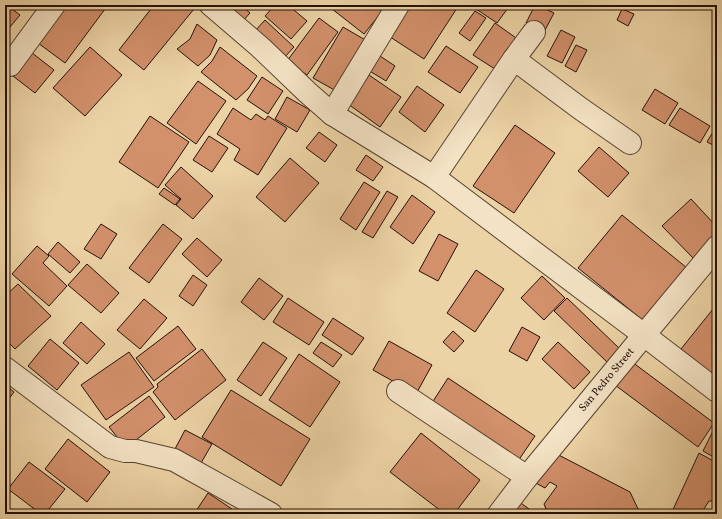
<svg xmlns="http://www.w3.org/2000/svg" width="722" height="519" font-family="Vollkorn,serif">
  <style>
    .building { fill: #d2906b; stroke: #24110a }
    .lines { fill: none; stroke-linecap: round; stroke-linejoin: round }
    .minor-casing { stroke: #564231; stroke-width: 24 }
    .tertiary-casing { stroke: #564231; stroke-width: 24 }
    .minor { stroke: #f3e2c4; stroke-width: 22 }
    .tertiary { stroke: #f3e2c4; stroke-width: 22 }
    .labels { text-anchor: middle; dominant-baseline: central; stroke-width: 3; stroke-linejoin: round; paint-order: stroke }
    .street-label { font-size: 11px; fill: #24110a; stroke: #f3e2c4 }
  </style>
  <rect width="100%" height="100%" fill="#ecd3a5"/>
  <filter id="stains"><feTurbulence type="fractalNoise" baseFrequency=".005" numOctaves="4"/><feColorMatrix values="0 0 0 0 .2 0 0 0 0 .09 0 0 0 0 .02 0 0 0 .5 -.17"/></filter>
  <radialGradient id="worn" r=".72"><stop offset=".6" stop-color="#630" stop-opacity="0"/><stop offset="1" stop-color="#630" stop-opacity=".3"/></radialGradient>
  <g class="building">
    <path d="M 5,5 L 7,5 L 20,15 L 5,33 Z"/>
    <path d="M 59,5 L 108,5 L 65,63 L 34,40 Z"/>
    <path d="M 154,5 L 189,5 L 194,9 L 144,70 L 119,50 Z"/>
    <path d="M 230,5 L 241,5 L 250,13 L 241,23 L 226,9 Z"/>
    <path d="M 275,5 L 288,5 L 307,21 L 291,39 L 265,16 Z"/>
    <path d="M 327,5 L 387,5 L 364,34 Z"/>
    <path d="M 402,5 L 459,5 L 424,59 L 384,33 Z"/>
    <path d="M 479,5 L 504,5 L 508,8 L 497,23 L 476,9 Z"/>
    <path d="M 535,5 L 537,5 L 554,13 L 544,32 L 526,23 Z"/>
    <path d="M 622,9 L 634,14 L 628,26 L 617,20 Z"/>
    <path d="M 475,11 L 486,18 L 470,41 L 459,33 Z"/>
    <path d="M 319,18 L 338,32 L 307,75 L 287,61 Z"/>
    <path d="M 265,20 L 294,47 L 283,59 L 253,33 Z"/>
    <path d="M 495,23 L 519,40 L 498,71 L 473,55 Z"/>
    <path d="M 197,24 L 217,40 L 210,55 L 198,66 L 177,49 L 190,39 Z"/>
    <path d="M 343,27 L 367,41 L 338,92 L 313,78 Z"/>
    <path d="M 561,30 L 575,37 L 562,63 L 547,56 Z"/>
    <path d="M 576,45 L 587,50 L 576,72 L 565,66 Z"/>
    <path d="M 446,46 L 478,67 L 460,93 L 428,72 Z"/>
    <path d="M 90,47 L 122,75 L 85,116 L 53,88 Z"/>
    <path d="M 220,47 L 257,76 L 248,89 L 236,100 L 201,72 L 212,61 Z"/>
    <path d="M 27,49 L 54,70 L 35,93 L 9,73 Z"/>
    <path d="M 377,54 L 395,66 L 386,81 L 368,70 Z"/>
    <path d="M 369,75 L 401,97 L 380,127 L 348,104 Z"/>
    <path d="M 262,77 L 283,91 L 268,114 L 247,100 Z"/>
    <path d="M 198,81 L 226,101 L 196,144 L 167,123 Z"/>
    <path d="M 417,86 L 444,105 L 425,132 L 399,112 Z"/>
    <path d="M 655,89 L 678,103 L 665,124 L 642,110 Z"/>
    <path d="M 287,97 L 310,110 L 297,132 L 275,119 Z"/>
    <path d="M 233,108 L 251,120 L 256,114 L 265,120 L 268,116 L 287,128 L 258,175 L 234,160 L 240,149 L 217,134 Z"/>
    <path d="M 680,108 L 710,126 L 700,143 L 669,125 Z"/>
    <path d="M 150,116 L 189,142 L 158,188 L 119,162 Z"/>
    <path d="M 515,125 L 555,153 L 514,213 L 473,186 Z"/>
    <path d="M 717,125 L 717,147 L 707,142 Z"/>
    <path d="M 319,132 L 337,145 L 325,162 L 306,148 Z"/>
    <path d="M 209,136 L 228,148 L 212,172 L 193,160 Z"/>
    <path d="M 599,147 L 629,173 L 608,197 L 578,171 Z"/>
    <path d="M 366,155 L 383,167 L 373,181 L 356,170 Z"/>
    <path d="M 290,158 L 319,183 L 285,222 L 256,197 Z"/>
    <path d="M 181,167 L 213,196 L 193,219 L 176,205 L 181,199 L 165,185 Z"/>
    <path d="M 364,182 L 380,192 L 356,230 L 340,219 Z"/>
    <path d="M 164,188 L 180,199 L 175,205 L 159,194 Z"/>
    <path d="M 387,191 L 398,197 L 373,238 L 362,232 Z"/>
    <path d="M 412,195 L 435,212 L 413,244 L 390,227 Z"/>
    <path d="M 691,199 L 717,227 L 717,236 L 693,258 L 662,226 Z"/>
    <path d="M 622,215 L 687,268 L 644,321 L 578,268 Z"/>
    <path d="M 101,224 L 117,234 L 101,259 L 84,249 Z"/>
    <path d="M 163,224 L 182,239 L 149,283 L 129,268 Z"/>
    <path d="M 439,234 L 458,244 L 438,281 L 419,271 Z"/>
    <path d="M 197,238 L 222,260 L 207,277 L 182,254 Z"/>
    <path d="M 58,242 L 80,262 L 70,273 L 48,254 Z"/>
    <path d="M 37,246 L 49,256 L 43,263 L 67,286 L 49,306 L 12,274 Z"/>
    <path d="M 87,264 L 119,293 L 101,313 L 68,285 Z"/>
    <path d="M 476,270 L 504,289 L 475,332 L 447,313 Z"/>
    <path d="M 193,275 L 207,285 L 193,306 L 179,296 Z"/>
    <path d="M 542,276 L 565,298 L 544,320 L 521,298 Z"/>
    <path d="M 259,278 L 283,296 L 264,320 L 241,302 Z"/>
    <path d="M 18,284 L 51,316 L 15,349 L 5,339 L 5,296 Z"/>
    <path d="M 288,298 L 324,322 L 309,345 L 273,322 Z"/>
    <path d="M 567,298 L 621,350 L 608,363 L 554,311 Z"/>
    <path d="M 144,299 L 167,318 L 140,349 L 117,330 Z"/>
    <path d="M 717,304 L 717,378 L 681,349 Z"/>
    <path d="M 333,318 L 364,338 L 352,355 L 322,335 Z"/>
    <path d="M 81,322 L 105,344 L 87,364 L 63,343 Z"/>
    <path d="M 178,326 L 196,349 L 154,381 L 136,358 Z"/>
    <path d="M 522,327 L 540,337 L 527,361 L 509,351 Z"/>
    <path d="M 453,331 L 464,341 L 454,352 L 443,342 Z"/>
    <path d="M 50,339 L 79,363 L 57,390 L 28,366 Z"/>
    <path d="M 389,341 L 432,365 L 416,394 L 373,370 Z"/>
    <path d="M 263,342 L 287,358 L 261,396 L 237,380 Z"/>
    <path d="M 321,342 L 342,355 L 333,367 L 313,353 Z"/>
    <path d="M 558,342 L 590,372 L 574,389 L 542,359 Z"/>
    <path d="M 202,349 L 226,380 L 175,420 L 153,392 L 158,387 L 157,384 Z"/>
    <path d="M 129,352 L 154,387 L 106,420 L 81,385 Z"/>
    <path d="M 299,354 L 340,382 L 310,427 L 269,400 Z"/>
    <path d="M 632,362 L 714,423 L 698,447 L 615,385 Z"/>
    <path d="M 448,378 L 535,436 L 516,464 L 430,406 Z"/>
    <path d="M 5,385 L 14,392 L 5,404 Z"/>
    <path d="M 231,390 L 310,439 L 281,486 L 202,437 Z"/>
    <path d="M 149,396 L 165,417 L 126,448 L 109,427 Z"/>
    <path d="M 716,425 L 717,425 L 717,459 L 703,451 Z"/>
    <path d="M 185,430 L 212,444 L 201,463 L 175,449 Z"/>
    <path d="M 421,433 L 480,480 L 454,514 L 445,514 L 390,472 Z"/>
    <path d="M 68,439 L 110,472 L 87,502 L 45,469 Z"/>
    <path d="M 551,451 L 630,492 L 640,513 L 640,514 L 554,514 L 546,509 L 544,504 L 557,486 L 550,482 L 545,488 L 534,482 Z"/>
    <path d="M 699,453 L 717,463 L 717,495 L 714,501 L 709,501 L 702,512 L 698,514 L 671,514 Z"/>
    <path d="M 29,462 L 65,489 L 45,514 L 41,514 L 8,489 Z"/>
    <path d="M 208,493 L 232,509 L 229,514 L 194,514 Z"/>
    <path d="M 518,501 L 536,514 L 506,514 Z"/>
  </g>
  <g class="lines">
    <g class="minor-casing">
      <g id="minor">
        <path d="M 514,59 L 581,109 L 630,143"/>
        <path d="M 10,65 L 54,5"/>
        <path d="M 332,114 L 398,5"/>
        <path d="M 434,177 L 514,59 L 534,32"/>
        <path d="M 717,247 L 644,335 L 717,391"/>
        <path d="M 5,368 L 110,447 L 125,451 L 136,451 L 174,460 L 271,514"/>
        <path d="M 398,391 L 527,477"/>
      </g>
    </g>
    <g class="tertiary-casing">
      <path id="tertiary" d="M 211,5 L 260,47 L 307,92 L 332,114 L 434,177 L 644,335 L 527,477 L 499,514"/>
    </g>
    <use href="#minor" class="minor"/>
    <use href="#tertiary" class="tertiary"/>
  </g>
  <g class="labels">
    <g class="street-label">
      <text transform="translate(607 380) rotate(-50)">San Pedro Street</text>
    </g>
  </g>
  <rect width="722" height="519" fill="none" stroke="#ecd3a5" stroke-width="20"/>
  <rect x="6" y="6" width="710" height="507" fill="none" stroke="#24110a" stroke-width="2"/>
  <rect x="10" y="10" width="702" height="499" fill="none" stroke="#24110a"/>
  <rect width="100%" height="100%" filter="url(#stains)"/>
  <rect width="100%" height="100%" fill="url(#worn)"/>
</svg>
